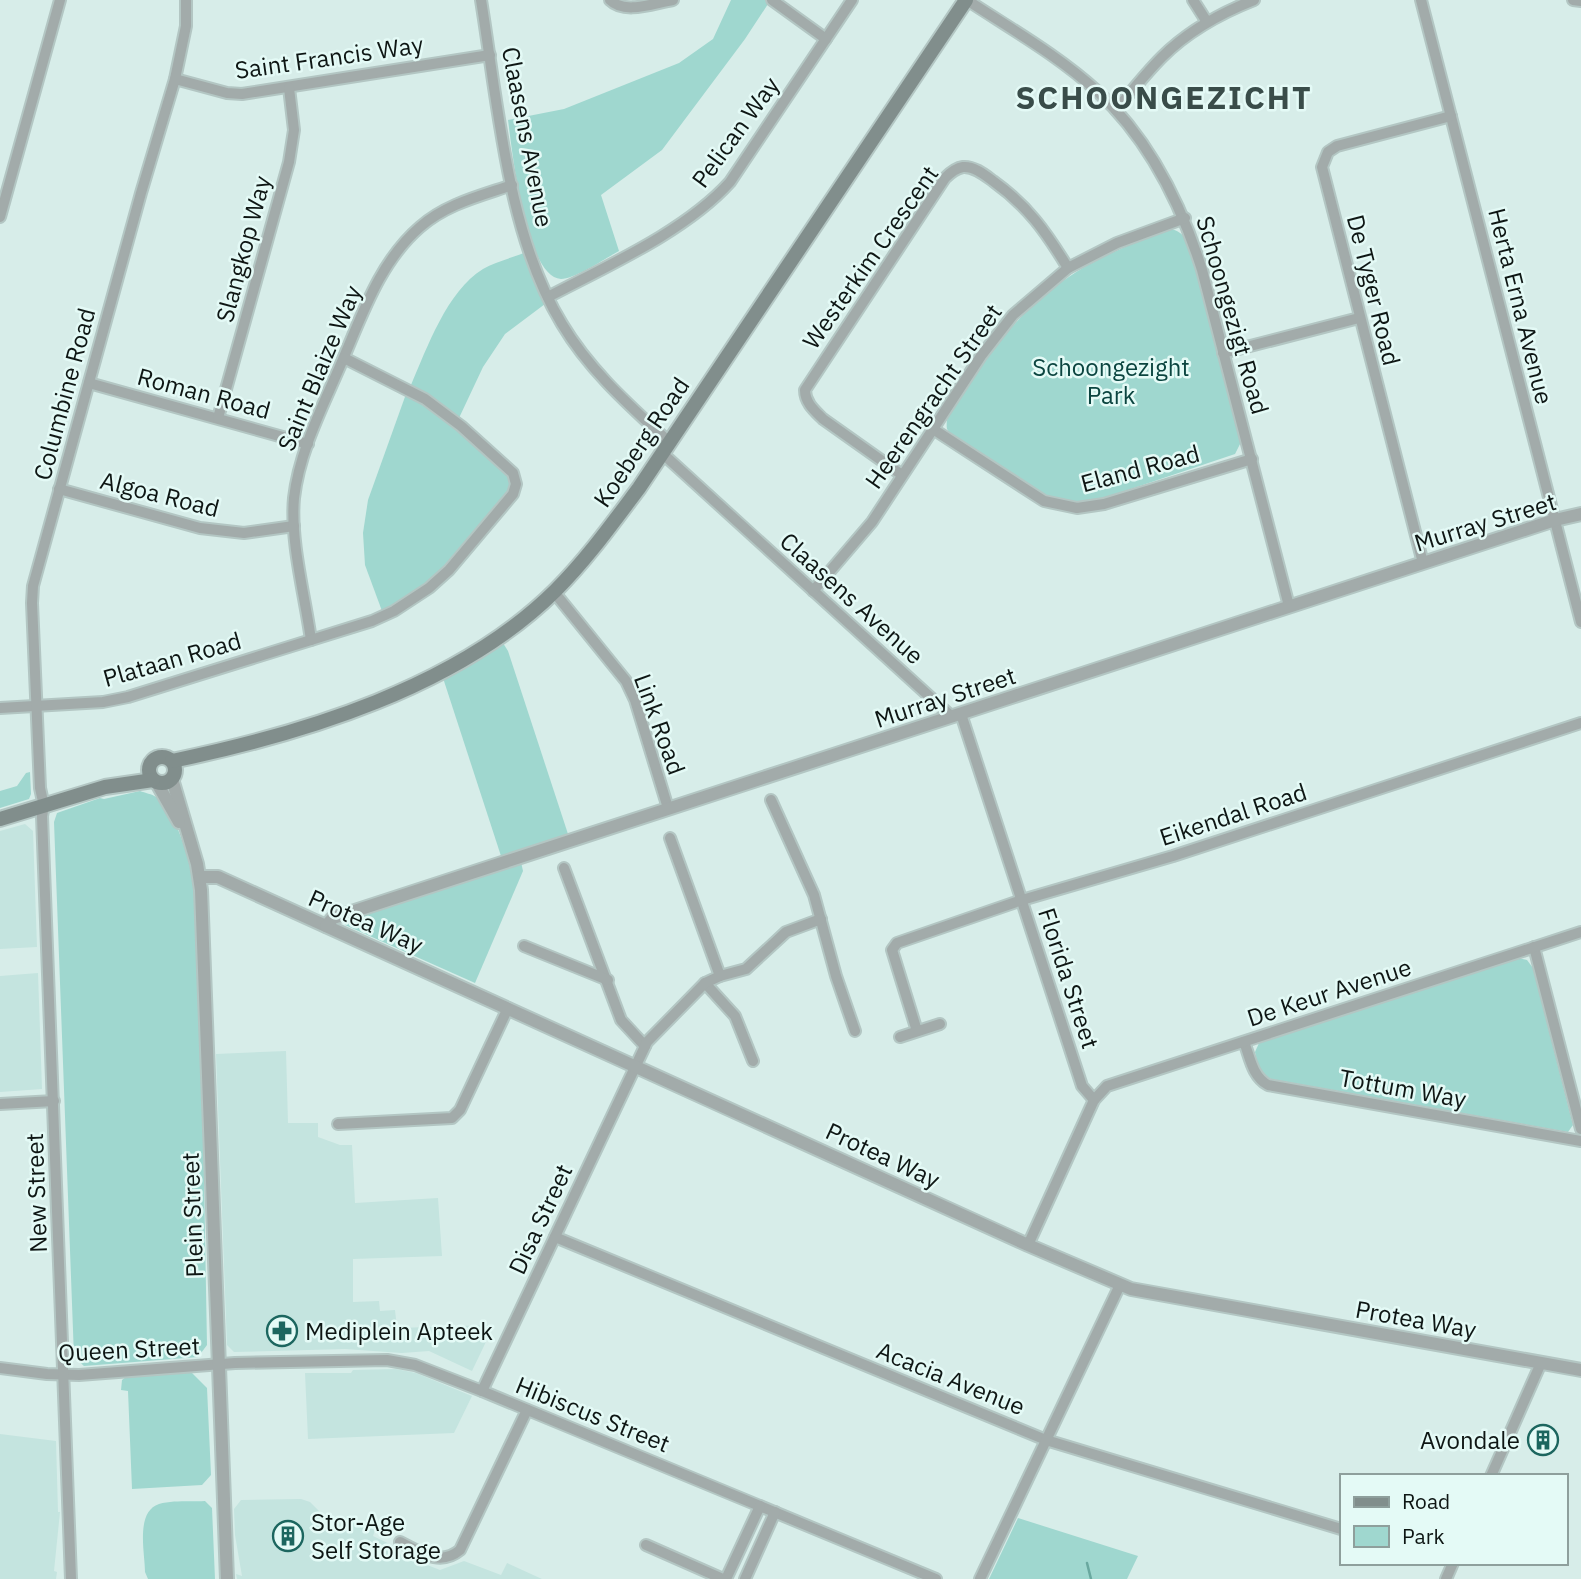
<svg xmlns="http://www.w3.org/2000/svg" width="1581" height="1579" font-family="'IBM Plex Sans',sans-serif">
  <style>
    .built { fill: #c4e4df }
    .green { fill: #9fd7cf }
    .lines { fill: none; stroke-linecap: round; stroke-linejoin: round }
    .stream { stroke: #69a89f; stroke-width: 2.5 }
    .minor-casing { stroke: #b3c6c3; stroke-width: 14 }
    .tertiary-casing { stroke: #b3c6c3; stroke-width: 16 }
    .secondary-casing { stroke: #b3c6c3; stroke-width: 18 }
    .minor { stroke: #a2abaa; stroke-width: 10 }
    .tertiary { stroke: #a2abaa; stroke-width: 12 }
    .secondary { stroke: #818e8c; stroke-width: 14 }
    .labels { text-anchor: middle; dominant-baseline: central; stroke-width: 5; stroke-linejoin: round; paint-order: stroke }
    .street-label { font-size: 24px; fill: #0e1614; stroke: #e4faf6 }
    .park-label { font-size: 24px; fill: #0b4540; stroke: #e4faf6 }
    .poi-label { font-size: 24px; fill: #0e1614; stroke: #e4faf6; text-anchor: start }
    .district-label { font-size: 32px; font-weight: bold; letter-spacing: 2px; fill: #394c49; stroke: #e4faf6 }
  </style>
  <rect width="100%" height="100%" fill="#d7ede9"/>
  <g class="built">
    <path d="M 25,824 L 33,831 L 37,947 L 0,949 L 0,831 Z"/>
    <path d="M 38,973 L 42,1089 L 0,1092 L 0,976 Z"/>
    <path d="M 286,1051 L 288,1123 L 318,1123 L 318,1137 L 340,1145 L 352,1145 L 355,1203 L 438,1198 L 442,1256 L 353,1259 L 353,1302 L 379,1301 L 380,1311 L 395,1310 L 397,1328 L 494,1325 L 472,1371 L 429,1351 L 402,1353 L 345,1349 L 234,1352 L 227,1345 L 216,1054 Z"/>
    <path d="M 396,1369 L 416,1373 L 472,1396 L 454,1433 L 308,1439 L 305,1373 L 351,1373 L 353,1370 Z"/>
    <path d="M 0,1434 L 56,1441 L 58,1512 L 60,1512 L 54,1571 L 57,1572 L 56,1579 L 0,1579 Z"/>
    <path d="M 301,1499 L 310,1502 L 339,1531 L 348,1515 L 375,1530 L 373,1536 L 400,1549 L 399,1554 L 440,1570 L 464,1561 L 501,1575 L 507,1563 L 542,1579 L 237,1579 L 236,1574 L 242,1576 L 235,1535 L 234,1509 L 241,1500 Z"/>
  </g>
  <g class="green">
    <path d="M 731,0 L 765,0 L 768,4 L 745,39 L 662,150 L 601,195 L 619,251 C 606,258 575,279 561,279 C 525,277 512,148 508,120 L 564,109 L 679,63 L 713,39 Z"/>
    <path d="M 1170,229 C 1188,232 1189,248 1194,263 L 1241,442 L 1235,454 L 1098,500 L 1071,503 L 1042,494 L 951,435 L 947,429 C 944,412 962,395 970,382 C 1029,295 1072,265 1170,229 Z"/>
    <path d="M 524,253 L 545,304 L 505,334 L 483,367 L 459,418 L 411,385 C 427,348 447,291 483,269 C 495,262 511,258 524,253 Z"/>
    <path d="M 406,394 L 443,419 L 505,472 L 510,479 L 510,488 L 437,574 L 419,590 L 382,611 L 365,565 L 363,533 L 368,500 Z"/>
    <path d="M 499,643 L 503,643 L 508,651 L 568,834 L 501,856 L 443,678 Z"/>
    <path d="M 30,772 L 31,794 L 29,799 L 0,808 L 0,791 L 17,786 L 26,773 Z"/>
    <path d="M 140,791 C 145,793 152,794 156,797 C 177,812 189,860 194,884 L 203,1121 L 207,1345 L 198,1357 L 84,1366 L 74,1357 L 54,822 L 57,813 L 100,798 L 104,799 Z"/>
    <path d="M 521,862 L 523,871 L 475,983 L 345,925 L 346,921 L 357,915 Z"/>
    <path d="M 1518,958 L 1527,960 L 1533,968 L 1573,1125 L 1568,1132 L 1271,1079 C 1260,1075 1257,1062 1255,1052 L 1259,1043 Z"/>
    <path d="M 191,1372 L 207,1388 L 211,1475 L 202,1485 L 132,1489 L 128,1391 L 121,1390 L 122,1380 L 126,1377 Z"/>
    <path d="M 205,1501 L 212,1508 L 215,1579 L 148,1579 L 145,1572 C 145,1553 135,1512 159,1504 C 173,1500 191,1502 205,1501 Z"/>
    <path d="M 1018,1518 L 1138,1556 L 1127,1579 L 989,1579 Z"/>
  </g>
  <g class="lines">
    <path class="stream" d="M 1087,1563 L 1091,1579"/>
    <g class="minor-casing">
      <g id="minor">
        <path d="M 481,0 C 498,104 507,234 562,324 C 590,371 630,406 669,442"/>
        <path d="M 610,0 C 625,15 654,3 673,0"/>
        <path d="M 772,0 L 826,39"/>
        <path d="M 967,0 C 1011,29 1059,56 1098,92 C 1150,140 1181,204 1202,270 L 1289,606"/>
        <path d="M 1193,0 L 1207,22"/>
        <path d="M 1421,0 L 1581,622"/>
        <path d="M 1573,0 L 1581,1"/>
        <path d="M 175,79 L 227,93 L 242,94 L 490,55"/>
        <path d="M 1116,110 C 1131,92 1146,73 1162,57 C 1188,31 1221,13 1254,0"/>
        <path d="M 0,217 L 60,0"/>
        <path d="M 548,297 C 607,266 686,231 730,182 L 852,0"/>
        <path d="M 1223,353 L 1359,318"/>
        <path d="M 89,383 L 308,444"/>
        <path d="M 218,418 L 289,162 L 294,130 L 289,88"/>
        <path d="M 933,429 L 1044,501 L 1077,508 L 1104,504 L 1252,459"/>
        <path d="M 662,453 L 952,717"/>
        <path d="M 902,475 L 823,419 C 815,411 805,403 805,390 L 945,178 C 950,173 956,168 963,167 C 974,166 985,175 993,181 C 1028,206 1046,232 1068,268"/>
        <path d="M 59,489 L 200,528 L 244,533 L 294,526"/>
        <path d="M 1423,563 L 1322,167 L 1328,152 L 1337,146 L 1451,116"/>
        <path d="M 813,591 L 872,522 L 981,356 L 1013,315 L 1068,268 L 1117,243 L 1185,218"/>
        <path d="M 554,592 L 626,681 L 635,700 L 668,808"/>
        <path d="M 311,640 C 305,596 290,541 294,498 C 299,454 320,412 337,373 C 360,322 377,264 420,227 C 446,204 480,196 512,185"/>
        <path d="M 0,708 L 103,702 L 128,697 L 372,621 L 394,611 L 429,588 L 449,570 L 513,494 L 516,484 L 513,473 L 461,426 L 425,399 L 344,358"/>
        <path d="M 961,714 L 1082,1086 L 1094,1100"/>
        <path d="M 771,800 L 814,895 L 836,976 L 855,1031"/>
        <path d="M 670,838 L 720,976"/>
        <path d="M 564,868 L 621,1020 L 645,1046"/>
        <path d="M 524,946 L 608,980"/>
        <path d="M 1534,947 L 1581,1129"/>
        <path d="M 705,983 L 735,1016 L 753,1061"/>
        <path d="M 917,1031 L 892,950 L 897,943 L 1022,900 L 1173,856 L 1581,723"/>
        <path d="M 900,1037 L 940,1024"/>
        <path d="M 1244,1042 C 1250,1057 1252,1076 1268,1085 L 1581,1141"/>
        <path d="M 0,1104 L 54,1101"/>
        <path d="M 338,1124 L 452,1118 L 460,1110 L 508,1008"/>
        <path d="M 555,1237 L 1046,1440 L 1341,1529"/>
        <path d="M 1028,1245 L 1094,1100 L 1107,1086 L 1581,932"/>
        <path d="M 0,1368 L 47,1374 L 79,1375 L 235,1363 L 387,1360 L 415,1365 L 482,1391 L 936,1579"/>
        <path d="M 482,1391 L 647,1042 L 705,983 L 720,976 L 746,969 L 786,932 L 821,919"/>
        <path d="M 1491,1476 L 1541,1363"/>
        <path d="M 400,1542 C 420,1552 440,1567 460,1550 L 527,1410"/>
        <path d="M 646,1545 L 723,1579"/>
        <path d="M 71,1579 L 42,816 L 44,806 L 40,788 L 32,603 L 33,586 L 141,193 L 175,79 L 186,26 L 186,0"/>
        <path d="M 726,1579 L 760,1506"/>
        <path d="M 745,1579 L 775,1512"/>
        <path d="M 980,1579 L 1120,1285"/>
        <path d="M 1446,1579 L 1453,1563"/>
      </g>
    </g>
    <g class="tertiary-casing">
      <g id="tertiary">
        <path d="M 172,779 L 197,864 L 201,890 L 227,1579"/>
        <path d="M 157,783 L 179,822"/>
        <path d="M 200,877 L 218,877 L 1028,1245 L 1131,1289 L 1581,1370"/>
        <path d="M 326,926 L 333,918 L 1555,520 L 1581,514"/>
      </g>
    </g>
    <g class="secondary-casing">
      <g id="secondary">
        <circle cx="162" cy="770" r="13"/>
        <path d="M 172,761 C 303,734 458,687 555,591 C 587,559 612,524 639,488 L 966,0"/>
        <path d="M 0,819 L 105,787 L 153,780"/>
      </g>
    </g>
    <use href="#minor" class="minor"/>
    <use href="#tertiary" class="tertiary"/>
    <use href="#secondary" class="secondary"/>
  </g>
  <defs>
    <g id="pharmacy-ring" transform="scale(1.575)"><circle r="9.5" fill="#e4faf6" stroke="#1c665f" stroke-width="1.5"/><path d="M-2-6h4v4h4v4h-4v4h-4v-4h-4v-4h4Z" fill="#1c665f"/></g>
    <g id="building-ring" transform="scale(1.575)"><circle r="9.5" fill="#e4faf6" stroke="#1c665f" stroke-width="1.5"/><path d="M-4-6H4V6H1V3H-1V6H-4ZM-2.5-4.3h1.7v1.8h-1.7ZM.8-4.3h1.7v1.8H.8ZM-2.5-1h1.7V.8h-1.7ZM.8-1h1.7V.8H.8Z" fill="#1c665f"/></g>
  </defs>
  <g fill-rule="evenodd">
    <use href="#pharmacy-ring" x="282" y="1331"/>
    <use href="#building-ring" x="1543" y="1440"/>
    <use href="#building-ring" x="288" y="1536"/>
  </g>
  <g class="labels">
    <g class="street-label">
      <text transform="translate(329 57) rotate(-8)">Saint Francis Way</text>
      <text transform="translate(735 132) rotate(-54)">Pelican Way</text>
      <text transform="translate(528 137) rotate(79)">Claasens Avenue</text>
      <text transform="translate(243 249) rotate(-75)">Slangkop Way</text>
      <text transform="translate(870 257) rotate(-55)">Westerkim Crescent</text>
      <text transform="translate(1374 290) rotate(76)">De Tyger Road</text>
      <text transform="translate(1521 306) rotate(76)">Herta Erna Avenue</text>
      <text transform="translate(1233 315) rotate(74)">Schoongezigt Road</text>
      <text transform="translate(319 368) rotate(-67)">Saint Blaize Way</text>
      <text transform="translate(204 393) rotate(15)">Roman Road</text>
      <text transform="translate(64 394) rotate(-75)">Columbine Road</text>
      <text transform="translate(933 396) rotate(-55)">Heerengracht Street</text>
      <text transform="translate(641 442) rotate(-56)">Koeberg Road</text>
      <text transform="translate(1140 468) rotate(-15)">Eland Road</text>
      <text transform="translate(160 494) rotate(14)">Algoa Road</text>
      <text transform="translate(1485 522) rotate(-17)">Murray Street</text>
      <text transform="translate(852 598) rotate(42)">Claasens Avenue</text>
      <text transform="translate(172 659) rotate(-16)">Plataan Road</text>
      <text transform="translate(945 697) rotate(-18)">Murray Street</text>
      <text transform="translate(660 724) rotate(70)">Link Road</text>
      <text transform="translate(1233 814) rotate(-18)">Eikendal Road</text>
      <text transform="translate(366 921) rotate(24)">Protea Way</text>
      <text transform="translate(1069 978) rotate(72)">Florida Street</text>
      <text transform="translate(1329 992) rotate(-18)">De Keur Avenue</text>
      <text transform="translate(1403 1088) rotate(10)">Tottum Way</text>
      <text transform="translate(883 1155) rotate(25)">Protea Way</text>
      <text transform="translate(36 1193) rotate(-92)">New Street</text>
      <text transform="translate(192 1215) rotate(-92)">Plein Street</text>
      <text transform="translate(540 1219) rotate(-65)">Disa Street</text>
      <text transform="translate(1416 1319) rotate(10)">Protea Way</text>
      <text transform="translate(129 1349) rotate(-3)">Queen Street</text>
      <text transform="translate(951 1378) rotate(22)">Acacia Avenue</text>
      <text transform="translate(593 1414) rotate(22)">Hibiscus Street</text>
    </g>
    <g class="park-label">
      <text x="1111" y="367">Schoongezight<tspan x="1111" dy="28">Park</tspan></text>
    </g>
    <g class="poi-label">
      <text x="305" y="1331">Mediplein Apteek</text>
      <text x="1520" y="1440" text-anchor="end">Avondale</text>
      <text x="311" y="1522">Stor-Age<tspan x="311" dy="28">Self Storage</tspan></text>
    </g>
    <g class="district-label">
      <text x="1164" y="97">SCHOONGEZICHT</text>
    </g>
  </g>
  <rect x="1340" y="1474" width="228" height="91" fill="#e4faf6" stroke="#8e9f9c" stroke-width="2"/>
  <rect x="1354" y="1497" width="35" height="10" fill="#818e8c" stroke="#8e9f9c" stroke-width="2"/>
  <text x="1402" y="1509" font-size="21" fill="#0e1614">Road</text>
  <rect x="1354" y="1526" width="35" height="21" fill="#9fd7cf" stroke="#8e9f9c" stroke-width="2"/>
  <text x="1402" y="1544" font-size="21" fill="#0e1614">Park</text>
</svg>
